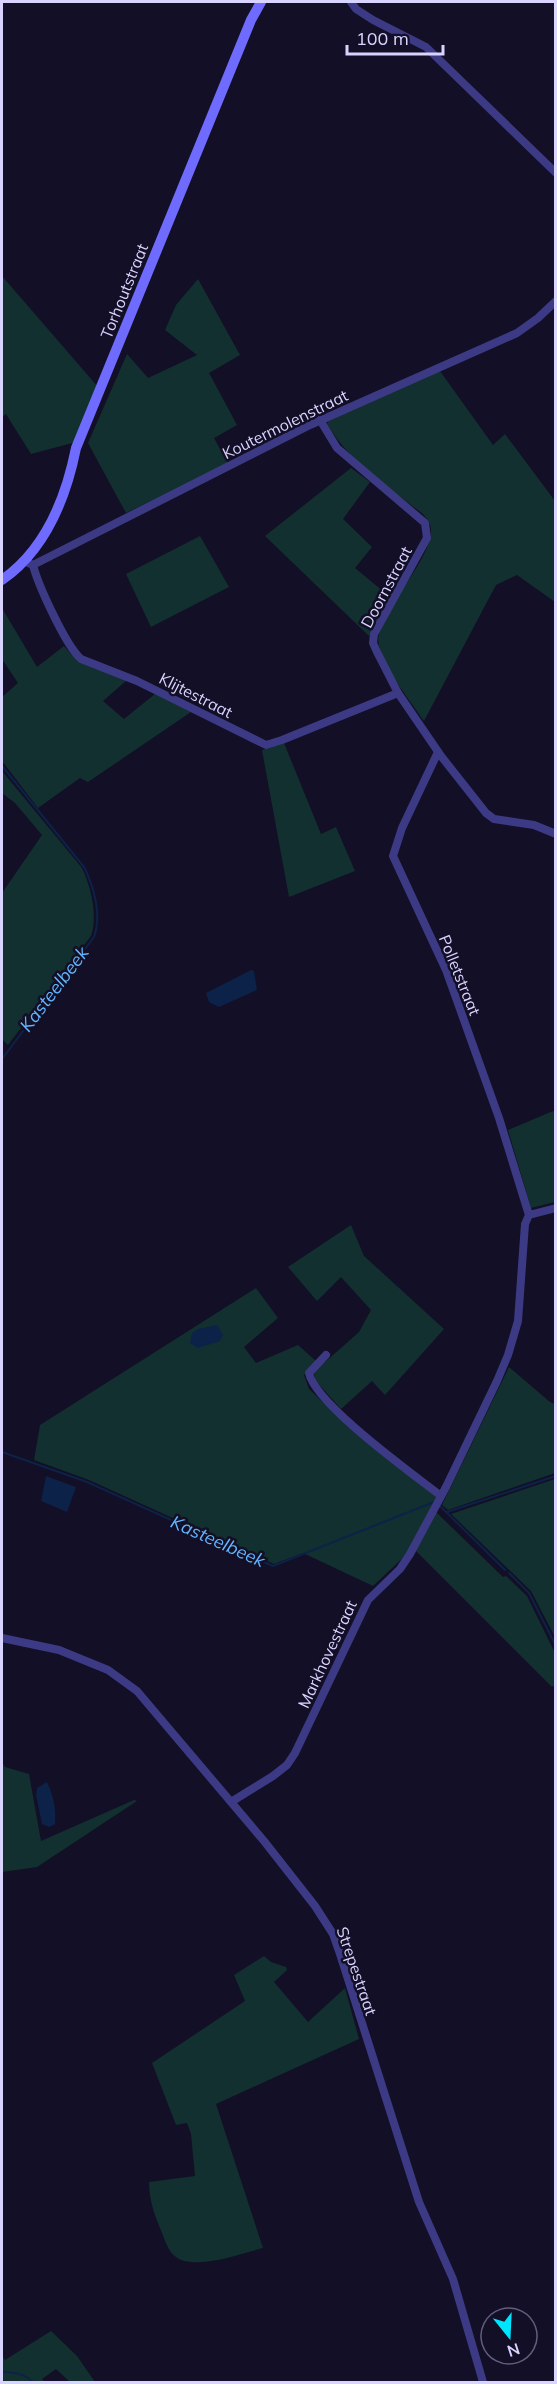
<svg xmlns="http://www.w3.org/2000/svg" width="557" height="2384" font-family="Mulish,sans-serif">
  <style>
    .green { fill: #12302f }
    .water { fill: #0c2248 }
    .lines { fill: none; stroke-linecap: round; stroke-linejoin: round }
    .stream { stroke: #0c2248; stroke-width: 2 }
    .street { stroke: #3d3a85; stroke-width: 8 }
    .secondary { stroke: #6f6bff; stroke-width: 10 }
    .labels { text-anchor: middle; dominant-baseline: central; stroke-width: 5; stroke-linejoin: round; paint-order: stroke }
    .street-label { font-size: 16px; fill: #d9d4ff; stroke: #130f26 }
    .water-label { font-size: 18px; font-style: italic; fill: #62b6ff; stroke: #130f26 }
  </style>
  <rect width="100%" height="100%" fill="#130f26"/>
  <g class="green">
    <path d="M 2,276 L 98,387 L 76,442 L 31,454 L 6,414 L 2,417 Z"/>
    <path d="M 198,279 L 240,355 L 209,373 L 237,425 L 214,438 L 228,464 L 126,513 L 88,443 L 127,354 L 148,378 L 197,355 L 165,330 L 176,305 Z"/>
    <path d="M 440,371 L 493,445 L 505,434 L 555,501 L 555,602 L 517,575 L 496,585 L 424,721 C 410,701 386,671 379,646 C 372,617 432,562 431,530 C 431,524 427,519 423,514 C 387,486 351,464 327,424 L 328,421 Z"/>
    <path d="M 351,468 L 370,482 L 343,519 L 372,547 L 355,568 L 390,597 L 369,636 L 265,536 Z"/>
    <path d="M 200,536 L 229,587 L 151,627 L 126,574 Z"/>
    <path d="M 2,608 L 37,667 L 64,646 L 77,661 L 127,680 L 103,701 L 124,719 L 155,694 L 191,712 L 88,782 L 80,778 L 38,808 L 2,761 L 2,697 L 18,683 L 2,659 Z"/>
    <path d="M 284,743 L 321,834 L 336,827 L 355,871 L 289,897 L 262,750 Z"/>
    <path d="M 2,771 L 82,868 C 91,887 98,915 91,936 L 8,1045 L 2,1039 L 2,893 L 42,835 L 15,803 L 2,793 Z"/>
    <path d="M 553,1111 L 556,1115 L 555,1202 L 531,1208 L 508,1130 Z"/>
    <path d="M 351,1225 L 364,1256 L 444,1329 L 385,1395 L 372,1381 L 341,1409 L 315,1380 L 314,1372 L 359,1332 L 371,1310 L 341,1277 L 317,1301 L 288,1267 Z"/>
    <path d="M 256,1288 L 278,1318 L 244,1347 L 256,1363 L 298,1345 L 316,1361 L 304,1375 L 309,1389 L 347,1425 L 436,1497 L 406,1555 L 373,1586 L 303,1553 L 274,1564 L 89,1480 L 34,1460 L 40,1425 Z"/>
    <path d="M 509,1367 L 550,1402 L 555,1404 L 555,1473 L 448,1510 L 442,1505 Z"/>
    <path d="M 555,1479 L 556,1479 L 555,1637 L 531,1591 L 451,1514 Z"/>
    <path d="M 436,1512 L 503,1577 L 506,1576 L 527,1596 L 555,1653 L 555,1685 L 552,1687 L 415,1550 Z"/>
    <path d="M 2,1762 L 5,1767 L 29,1774 L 41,1841 L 134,1800 L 137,1801 L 37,1867 L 2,1872 Z"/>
    <path d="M 264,1956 L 271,1962 L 286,1967 L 287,1970 L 274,1982 L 308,2022 L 345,1988 L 359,2039 L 216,2104 L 263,2248 C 243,2253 199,2269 179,2259 C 169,2254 166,2243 162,2233 C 155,2216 149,2201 149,2182 L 195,2176 L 191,2134 L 187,2123 L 176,2125 L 152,2063 L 245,2001 L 234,1975 Z"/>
    <path d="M 51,2331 L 77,2356 L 95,2382 L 70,2382 L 56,2369 L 42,2379 L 45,2382 L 2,2382 L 2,2356 L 5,2360 Z"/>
  </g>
  <g class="water">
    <path d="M 251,970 L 254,971 L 257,990 L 219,1007 L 209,1002 L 206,993 Z"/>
    <path d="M 217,1325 L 223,1335 L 220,1341 L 198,1348 L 190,1343 L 192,1333 L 198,1329 Z"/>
    <path d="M 46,1476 L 76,1487 L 67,1512 L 41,1501 Z"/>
    <path d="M 47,1782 C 54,1797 56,1808 55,1824 L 49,1827 L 42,1824 L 36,1795 L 37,1788 Z"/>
  </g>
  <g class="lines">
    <g class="stream">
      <path d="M 2,766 L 84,867 C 94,887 102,915 94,937 L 2,1059"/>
      <path d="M 2,1452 L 87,1482 L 273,1566 L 434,1502"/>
      <path d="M 439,1505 L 505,1570"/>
      <path d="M 447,1512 L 556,1476"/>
      <path d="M 509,1573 L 529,1593 L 556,1646"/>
      <path d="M 2,2372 C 14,2372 23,2373 33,2382"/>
    </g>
    <g class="street">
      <path d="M 351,2 L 356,9 L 373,20 L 426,47 L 556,173"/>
      <path d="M 320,420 L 337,448 L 425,523 L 427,538 L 374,634 L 373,643 L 377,652 L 398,693 L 441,756 L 486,813 L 494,819 L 534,825 L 556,834"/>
      <path d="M 24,561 L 33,565 L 310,425 L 517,333 L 538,318 L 556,301"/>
      <path d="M 33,565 C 38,585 66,646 81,659 L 137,681 L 266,745 L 282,740 L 398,693"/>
      <path d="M 438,752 L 402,828 L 393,856 L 446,970 L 499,1118 L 529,1215"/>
      <path d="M 326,1355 L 309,1373 C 315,1404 413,1474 441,1496"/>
      <path d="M 2,1638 L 59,1650 L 108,1670 L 137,1691 L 264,1841 L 315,1906 L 333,1934 L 341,1957 L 419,2202 L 453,2279 L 483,2382"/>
      <path d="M 231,1802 L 273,1776 L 287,1765 L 295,1753 L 368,1600 L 400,1569 L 410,1554 L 446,1487 L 497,1381 L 508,1355 L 518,1321 L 525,1224 L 529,1215 L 556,1208"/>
    </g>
    <path class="secondary" d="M 2,580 C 45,550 66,498 76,448 L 251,20 L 261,2"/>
  </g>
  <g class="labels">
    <g class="street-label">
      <text transform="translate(124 291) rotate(-68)">Torhoutstraat</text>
      <text transform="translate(285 424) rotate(-26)">Koutermolenstraat</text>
      <text transform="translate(386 587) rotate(-62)">Doornstraat</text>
      <text transform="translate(196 695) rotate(27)">Klijtestraat</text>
      <text transform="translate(460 975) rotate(68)">Polletstraat</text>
      <text transform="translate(327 1654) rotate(-65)">Markhovestraat</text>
      <text transform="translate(357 1971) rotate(71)">Strepestraat</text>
    </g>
    <g class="water-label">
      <text transform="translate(54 989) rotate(-53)">Kasteelbeek</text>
      <text transform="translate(218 1541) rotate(24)">Kasteelbeek</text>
    </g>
  </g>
  <rect width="557" height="2384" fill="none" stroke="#d9d4ff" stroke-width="6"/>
  <g transform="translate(509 2336) rotate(162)"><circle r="28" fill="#130f26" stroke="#625e7d" stroke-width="1.5"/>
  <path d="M0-4.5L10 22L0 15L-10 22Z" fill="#00e5ff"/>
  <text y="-9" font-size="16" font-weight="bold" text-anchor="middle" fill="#d9d4ff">N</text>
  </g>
  <path d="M347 45v9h96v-9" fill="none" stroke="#d9d4ff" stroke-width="3"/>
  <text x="356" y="45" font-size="18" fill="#d9d4ff" stroke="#130f26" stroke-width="4.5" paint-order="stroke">100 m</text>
</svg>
